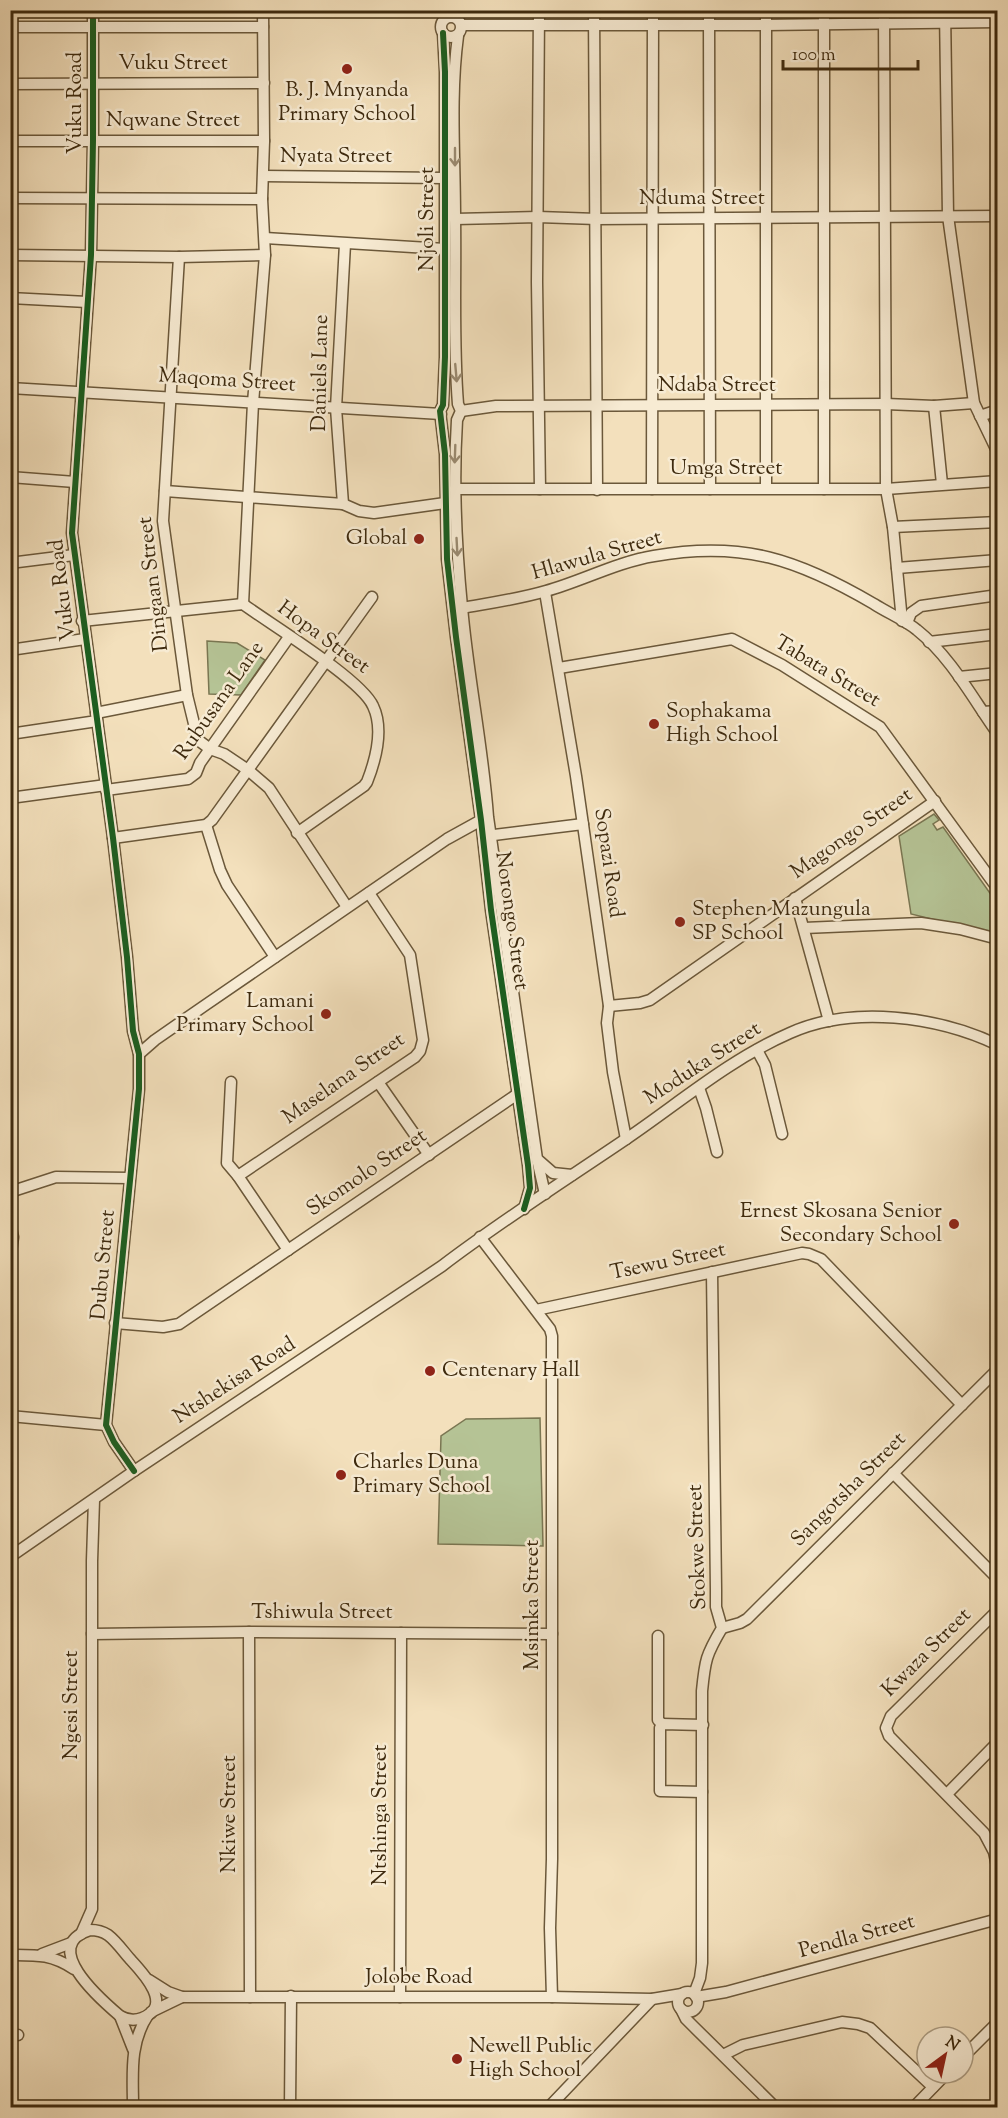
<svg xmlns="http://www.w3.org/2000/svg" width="1008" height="2118" font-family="'Sorts Mill Goudy',serif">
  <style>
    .green { fill: #b5c395; stroke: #7a7652; stroke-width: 1.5 }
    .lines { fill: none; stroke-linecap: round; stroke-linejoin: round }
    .minor-casing { stroke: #6b583a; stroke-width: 13 }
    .minor { stroke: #f7ebd3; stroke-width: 10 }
    .cycleway-casing { stroke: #f7ebd3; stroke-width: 10 }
    .cycleway { stroke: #1b5e20; stroke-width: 6 }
    .oneway { stroke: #9a8a70 }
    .poi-dot { fill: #8f2418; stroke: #f7ebd3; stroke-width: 2 }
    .labels { text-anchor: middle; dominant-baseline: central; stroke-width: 5; stroke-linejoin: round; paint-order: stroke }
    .street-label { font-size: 21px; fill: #3e2a0e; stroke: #f7ebd3 }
    .poi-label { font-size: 21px; fill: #3e2a0e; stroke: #f7ebd3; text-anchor: start }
  </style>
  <rect width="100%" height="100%" fill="#f3e0bc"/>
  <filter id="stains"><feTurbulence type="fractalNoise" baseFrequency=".00333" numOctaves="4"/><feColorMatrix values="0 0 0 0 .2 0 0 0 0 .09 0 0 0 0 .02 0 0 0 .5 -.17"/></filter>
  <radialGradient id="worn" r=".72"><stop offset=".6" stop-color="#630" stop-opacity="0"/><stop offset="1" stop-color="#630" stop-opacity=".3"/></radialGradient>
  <g class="green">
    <path d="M 207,641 L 237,643 L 265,660 L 241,695 L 209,694 Z"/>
    <path d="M 934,814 L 939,820 L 933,824 L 937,830 L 943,827 L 997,903 L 997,935 L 911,914 L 899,836 Z"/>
    <path d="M 540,1418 L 543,1546 L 438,1544 L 441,1436 L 466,1419 Z"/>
  </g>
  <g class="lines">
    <g class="minor-casing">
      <g id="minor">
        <path d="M 93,10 L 93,140 L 91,255 L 72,533 L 113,838 L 127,957 L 133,1031 L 139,1054 L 139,1089 L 106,1425 L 114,1442 L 134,1471"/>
        <path d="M 539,10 L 537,282 L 540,489"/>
        <path d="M 594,10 L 597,490"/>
        <path d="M 709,10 L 710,489"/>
        <path d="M 766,10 L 766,488"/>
        <path d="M 824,10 L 824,489"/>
        <path d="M 884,10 L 886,489 L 893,527 L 902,621"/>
        <path d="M 945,10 L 948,216 L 974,403 L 998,453"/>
        <circle cx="451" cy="27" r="10"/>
        <path d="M 462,25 L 766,25 L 998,22"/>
        <path d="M 10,27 L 263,27"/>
        <path d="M 443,33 L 445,72 L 445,357 L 443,405 L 440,411 L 445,454 L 447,559 L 456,637 L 481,820 L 491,910 L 528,1165 L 530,1188 L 524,1209"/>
        <path d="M 458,36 C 450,96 455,157 455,218 C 456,280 453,342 458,404 L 461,411 L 457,420 C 453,483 456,545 462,607 C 468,677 483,747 488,817 L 537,1159 L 553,1173 L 572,1175"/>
        <path d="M 10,84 L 264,83"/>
        <path d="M 10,141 L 264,141"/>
        <path d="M 264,176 L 444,178"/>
        <path d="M 10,198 L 262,199"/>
        <path d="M 455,219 L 538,217 L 597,219 L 998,216"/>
        <path d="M 265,238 L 445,249"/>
        <path d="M 10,255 L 179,257 L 265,255"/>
        <path d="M 179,257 L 163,521 L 187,695 L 198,740 L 210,749 L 224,754 L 248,770 L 269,788 L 347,907"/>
        <path d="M 10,298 L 87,302"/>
        <path d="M 10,388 L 441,414"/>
        <path d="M 934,406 L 942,484"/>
        <path d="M 461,411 L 496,406 L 886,404 L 934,406 L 974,403"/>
        <path d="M 980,416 L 998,410"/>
        <path d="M 10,477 L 75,482"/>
        <path d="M 455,489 L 886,489 L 998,481"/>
        <path d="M 652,489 L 653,10"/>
        <path d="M 165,491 L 343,504 L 359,511 L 374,513 L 445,503"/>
        <path d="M 343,504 L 336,408 L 345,244"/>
        <path d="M 893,527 L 998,522"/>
        <path d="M 10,563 L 74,555"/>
        <path d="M 897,568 L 998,560"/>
        <path d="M 545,592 L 576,776 L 609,1006 L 607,1023 L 613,1072 L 626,1139"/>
        <path d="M 243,604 L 253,403 L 265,255 L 262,199 L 264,141 L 263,10"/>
        <path d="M 462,608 C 490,603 519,599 546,591 C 582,581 617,562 654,556 C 743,540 799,560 874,604 C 888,613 905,620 917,630 C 951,657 973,699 998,734"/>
        <path d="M 82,621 L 243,604 C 270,624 361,679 373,706 C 384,729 376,759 367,782 L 364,786 L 297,833"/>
        <path d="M 907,623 L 911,613 L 921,606 L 998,595"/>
        <path d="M 929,642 L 998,634"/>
        <path d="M 10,650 L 85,639"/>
        <path d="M 559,668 L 732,639 L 782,665 L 880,727 L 998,889"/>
        <path d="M 959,677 L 998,673"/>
        <path d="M 983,712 L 998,711"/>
        <path d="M 96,713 L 187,695"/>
        <path d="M 10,734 L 97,721"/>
        <path d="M 106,790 L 188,779 L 196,773 L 200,763 L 289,637"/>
        <path d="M 10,798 L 106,785"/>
        <path d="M 206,825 L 220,870 L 227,885 L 275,957"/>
        <path d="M 486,836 L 583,824"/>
        <path d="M 113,838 L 206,825 L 212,820 L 372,597"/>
        <path d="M 795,898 L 829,1021"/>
        <path d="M 804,928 L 921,923 L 960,929 L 998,939"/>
        <path d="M 609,1006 L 640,1003 L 650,1000 L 935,801"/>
        <path d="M 757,1050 L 765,1065 L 782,1134"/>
        <path d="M 139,1054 L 155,1040 L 204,1006 L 447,839 L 485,818"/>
        <path d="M 231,1082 L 227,1163 L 238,1176 L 288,1250"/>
        <path d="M 378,1082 L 429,1155"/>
        <path d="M 699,1088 L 706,1108 L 717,1152"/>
        <path d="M 537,1159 L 545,1194"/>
        <path d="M 238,1176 L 415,1057 L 420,1051 L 423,1040 L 410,955 L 369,893"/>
        <path d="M 10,1192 L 56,1177 L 129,1178"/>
        <path d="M 10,1223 L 13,1237 L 10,1259"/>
        <path d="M 480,1237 L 550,1329 L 552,1336 L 552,1859 L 550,1928 L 552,1997"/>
        <path d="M 536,1310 L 802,1253 L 809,1254 L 821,1259 L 962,1405"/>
        <path d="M 115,1323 L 163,1327 L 179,1324 L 519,1093"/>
        <path d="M 10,1416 L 106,1425"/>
        <path d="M 893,1473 L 998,1579"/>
        <path d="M 10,1557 L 134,1471 L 442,1266 C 501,1221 564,1181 626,1139 C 679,1103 730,1059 790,1033 C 852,1005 937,1016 998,1045"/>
        <path d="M 998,1610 L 891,1716 L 886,1728 L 889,1736 L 984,1833 L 994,1852 L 998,1871"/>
        <path d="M 722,1628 L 740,1623 L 747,1619 L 998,1369"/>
        <path d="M 249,1632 L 250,1997"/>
        <path d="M 92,1634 L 249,1632 L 552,1634"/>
        <path d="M 658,1636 L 658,1720 L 662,1724"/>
        <path d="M 702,1792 L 660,1791 L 660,1728 L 662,1724 L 703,1725"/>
        <path d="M 947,1794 L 998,1742"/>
        <path d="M 90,1930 C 97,1930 102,1931 108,1935 C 116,1941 123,1951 130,1959 C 142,1972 175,2006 142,2018 C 134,2021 127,2020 120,2016 C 100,1999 39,1946 90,1930 Z"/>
        <path d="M 81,1934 L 92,1909 L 92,1561 L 94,1500"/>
        <path d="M 42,1954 L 71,1943"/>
        <path d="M 10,1955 C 37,1955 51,1954 74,1969"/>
        <path d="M 149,1980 L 168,1992 L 182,1997 L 552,1997 L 652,1999 L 682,1994"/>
        <circle cx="688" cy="2002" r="10"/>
        <path d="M 694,1994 L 700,1978 L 702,1963 L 702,1691 C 705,1660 706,1655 722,1628 L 716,1607 L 716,1590 L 712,1272"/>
        <path d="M 400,1997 L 401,1633"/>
        <path d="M 696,1997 L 726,1992 L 998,1919"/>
        <path d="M 681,2009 L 686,2019 L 694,2027 L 776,2108"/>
        <path d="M 151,2012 L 182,1997"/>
        <path d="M 120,2016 L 133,2049"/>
        <path d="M 10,2035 L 18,2035"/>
        <path d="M 723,2055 L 743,2045 L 842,2022 L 858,2024 L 870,2028 L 933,2087"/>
        <path d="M 963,2057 L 998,2022"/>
        <path d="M 133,2108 C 133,2074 129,2044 148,2015"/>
        <path d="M 290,2108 L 291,1996"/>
        <path d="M 548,2108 L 652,1999"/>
        <path d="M 913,2108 L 947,2073"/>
      </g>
    </g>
    <use href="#minor" class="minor"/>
    <g class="cycleway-casing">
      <g id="cycleway">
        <path d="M 93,10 L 93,140 L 91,255 L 72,533 L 113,838 L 127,957 L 133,1031 L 139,1054 L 139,1089 L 106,1425 L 114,1442 L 134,1471"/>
        <path d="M 443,33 L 445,72 L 445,357 L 443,405 L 440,411 L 445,454 L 447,559 L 456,637 L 481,820 L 491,910 L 528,1165 L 530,1188 L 524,1209"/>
      </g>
    </g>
    <use href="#cycleway" class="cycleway"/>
  </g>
  <defs><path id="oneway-shaft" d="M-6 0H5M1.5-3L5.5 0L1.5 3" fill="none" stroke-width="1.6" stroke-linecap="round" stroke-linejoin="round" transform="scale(1.5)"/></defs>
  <g class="oneway">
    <use href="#oneway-shaft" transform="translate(455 157) rotate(90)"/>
    <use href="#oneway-shaft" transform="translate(456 373) rotate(85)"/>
    <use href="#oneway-shaft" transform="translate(455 454) rotate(92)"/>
    <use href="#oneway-shaft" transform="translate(457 547) rotate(87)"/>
  </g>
  <g class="poi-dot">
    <circle cx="347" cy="69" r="6"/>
    <circle cx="419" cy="539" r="6"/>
    <circle cx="654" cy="724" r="6"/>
    <circle cx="680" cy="922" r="6"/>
    <circle cx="326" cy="1014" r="6"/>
    <circle cx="954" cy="1224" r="6"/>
    <circle cx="430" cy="1371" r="6"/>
    <circle cx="341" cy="1475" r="6"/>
    <circle cx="457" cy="2059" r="6"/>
  </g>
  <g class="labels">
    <g class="street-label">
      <text x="173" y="64">Vuku Street</text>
      <text transform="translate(76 103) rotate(-90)">Vuku Road</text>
      <text x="173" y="121">Nqwane Street</text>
      <text x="336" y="157">Nyata Street</text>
      <text x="702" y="199">Nduma Street</text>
      <text transform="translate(428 219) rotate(-90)">Njoli Street</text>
      <text transform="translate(321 373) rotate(-89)">Daniels Lane</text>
      <text transform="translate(227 381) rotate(4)">Maqoma Street</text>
      <text x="717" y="386">Ndaba Street</text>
      <text x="726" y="469">Umga Street</text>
      <text transform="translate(597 556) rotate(-16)">Hlawula Street</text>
      <text transform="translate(154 584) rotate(-97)">Dingaan Street</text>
      <text transform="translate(63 590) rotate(-97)">Vuku Road</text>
      <text transform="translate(323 638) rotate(36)">Hopa Street</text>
      <text transform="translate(827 672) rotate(31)">Tabata Street</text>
      <text transform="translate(220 701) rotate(-55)">Rubusana Lane</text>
      <text transform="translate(852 834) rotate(-35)">Magongo Street</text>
      <text transform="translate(608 863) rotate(82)">Sopazi Road</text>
      <text transform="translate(511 921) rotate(82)">Norongo Street</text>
      <text transform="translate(703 1064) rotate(-33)">Moduka Street</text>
      <text transform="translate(344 1079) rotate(-35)">Maselana Street</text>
      <text transform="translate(367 1173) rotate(-34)">Skomolo Street</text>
      <text transform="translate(668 1262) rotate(-12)">Tsewu Street</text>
      <text transform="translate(104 1265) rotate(-85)">Dubu Street</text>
      <text transform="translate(235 1381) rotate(-33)">Ntshekisa Road</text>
      <text transform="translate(849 1490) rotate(-45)">Sangotsha Street</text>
      <text transform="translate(698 1547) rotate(-92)">Stokwe Street</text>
      <text transform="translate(533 1605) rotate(-90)">Msimka Street</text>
      <text x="322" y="1613">Tshiwula Street</text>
      <text transform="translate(927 1653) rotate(-45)">Kwaza Street</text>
      <text transform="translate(72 1705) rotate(-90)">Ngesi Street</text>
      <text transform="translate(230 1814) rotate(-90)">Nkiwe Street</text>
      <text transform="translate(381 1815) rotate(-90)">Ntshinga Street</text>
      <text transform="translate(857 1937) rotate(-15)">Pendla Street</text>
      <text x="419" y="1978">Jolobe Road</text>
    </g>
    <g class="poi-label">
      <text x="347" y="91" text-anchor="middle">B. J. Mnyanda<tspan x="347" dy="24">Primary School</tspan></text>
      <text x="407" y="539" text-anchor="end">Global</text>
      <text x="666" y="712">Sophakama<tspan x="666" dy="24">High School</tspan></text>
      <text x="692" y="910">Stephen Mazungula<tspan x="692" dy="24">SP School</tspan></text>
      <text x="314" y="1002" text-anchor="end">Lamani<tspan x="314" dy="24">Primary School</tspan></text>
      <text x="942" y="1212" text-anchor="end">Ernest Skosana Senior<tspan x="942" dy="24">Secondary School</tspan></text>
      <text x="442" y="1371">Centenary Hall</text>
      <text x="353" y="1463">Charles Duna<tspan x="353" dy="24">Primary School</tspan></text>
      <text x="469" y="2047">Newell Public<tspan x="469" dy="24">High School</tspan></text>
    </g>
  </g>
  <rect width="1008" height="2118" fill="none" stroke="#f3e0bc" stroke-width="36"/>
  <rect x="12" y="12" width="984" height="2094" fill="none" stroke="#3e2a0e" stroke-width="3"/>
  <rect x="18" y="18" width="972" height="2082" fill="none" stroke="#3e2a0e" stroke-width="1.5"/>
  <g transform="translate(945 2055) rotate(33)"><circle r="28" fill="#f7ebd3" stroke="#ad9e84" stroke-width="1.5"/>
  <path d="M0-4.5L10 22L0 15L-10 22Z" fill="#8f2418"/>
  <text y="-9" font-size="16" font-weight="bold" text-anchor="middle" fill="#3e2a0e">N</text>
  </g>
  <path d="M783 60v9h135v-9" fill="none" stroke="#3e2a0e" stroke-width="3"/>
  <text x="792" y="60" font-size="18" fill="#3e2a0e" stroke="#f7ebd3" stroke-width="4.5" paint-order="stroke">100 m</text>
  <rect width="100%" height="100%" filter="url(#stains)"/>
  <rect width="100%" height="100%" fill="url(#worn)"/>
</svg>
